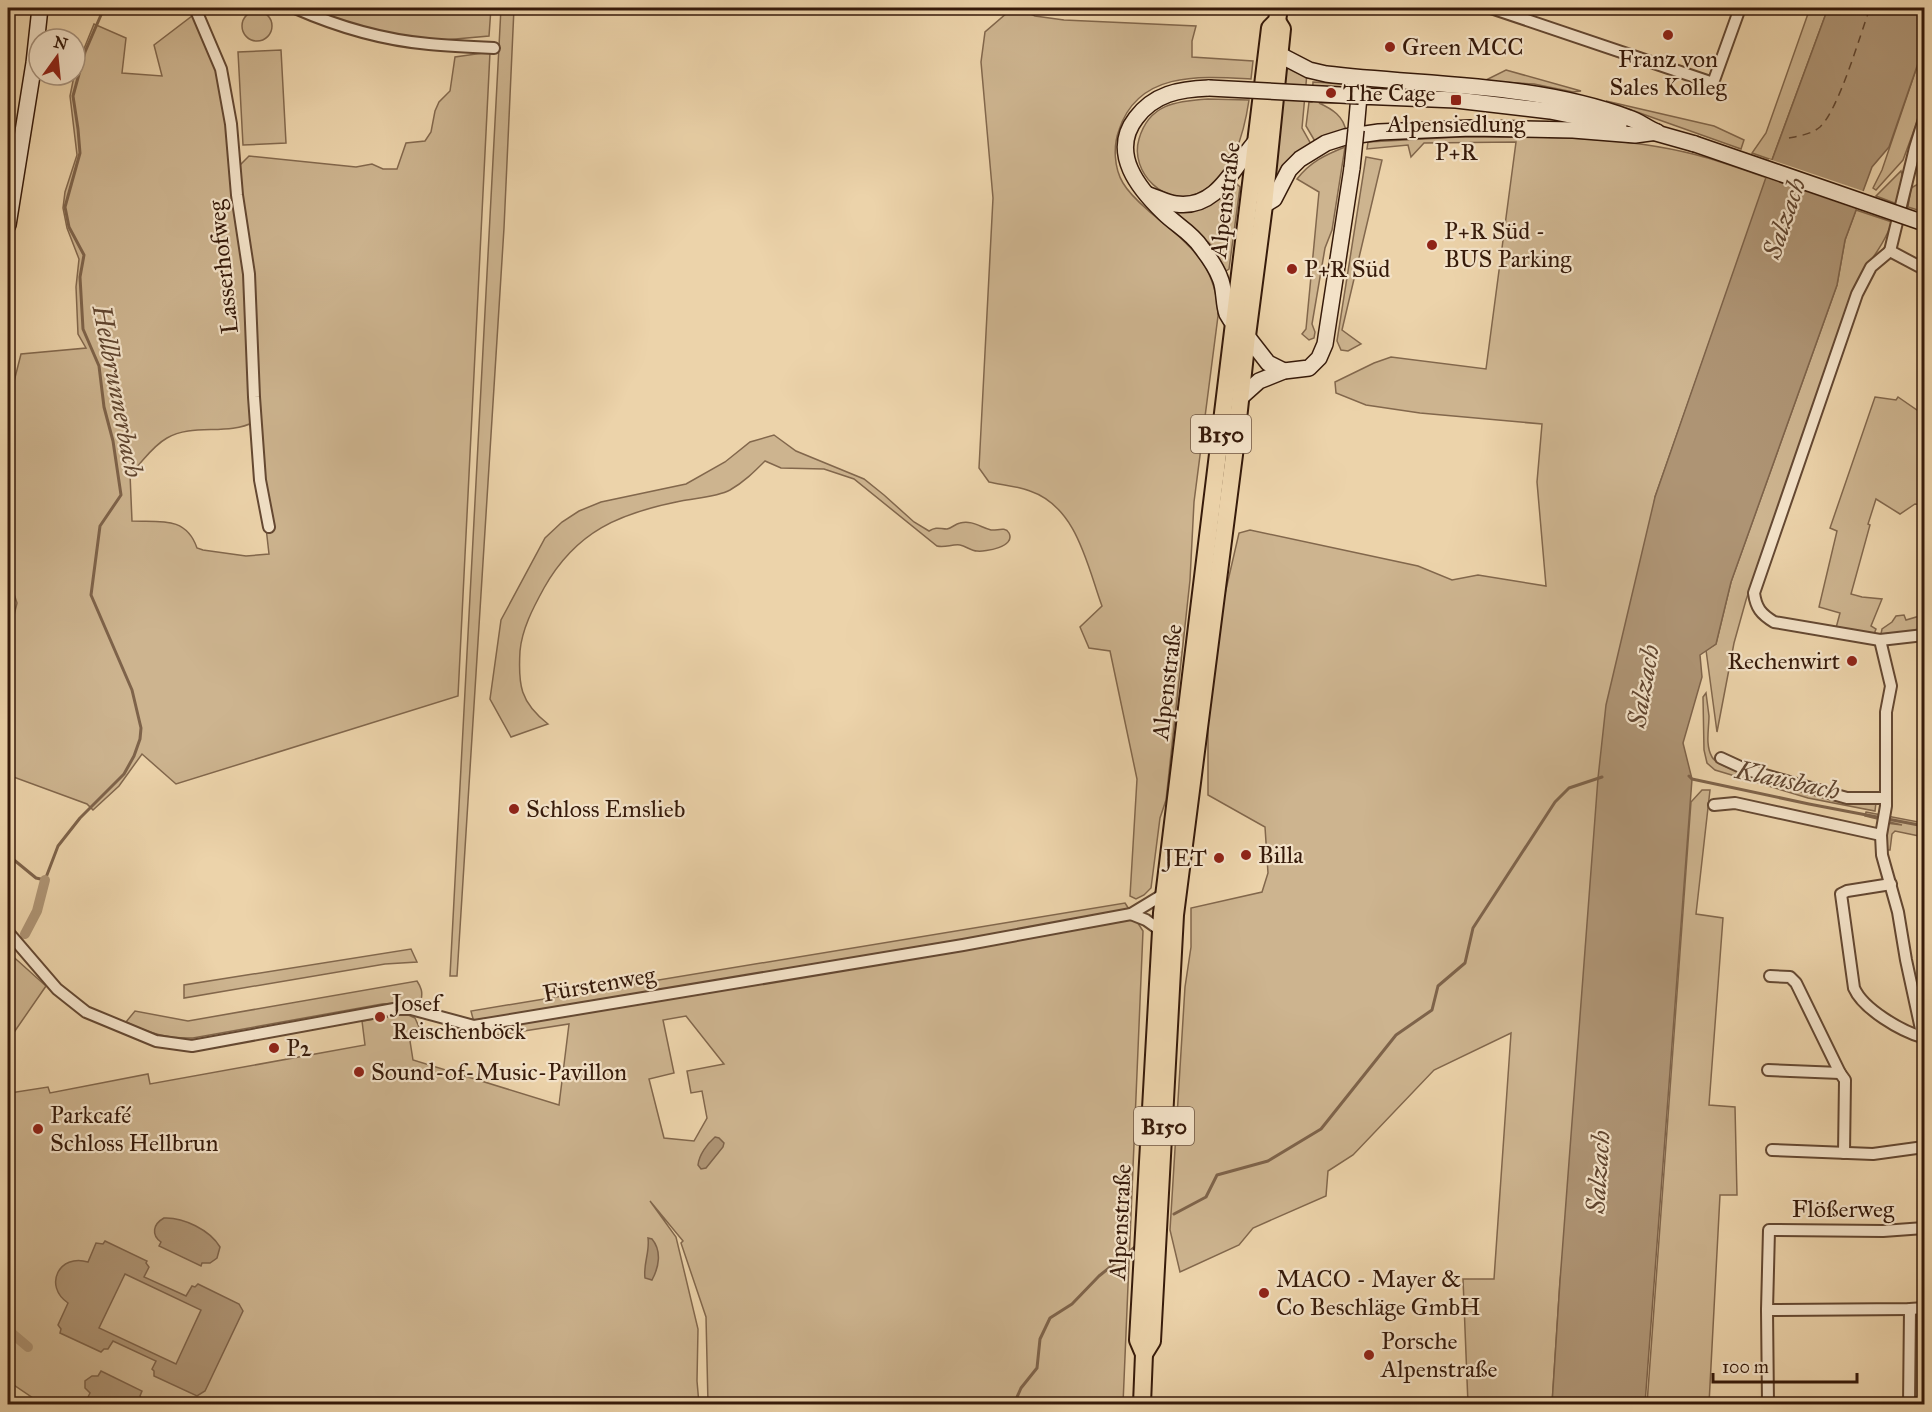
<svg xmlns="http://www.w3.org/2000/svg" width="1932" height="1412" font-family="'IM FELL Great Primer',serif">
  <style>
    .green { fill: #cdb48f; stroke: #82674c; stroke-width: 1.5; fill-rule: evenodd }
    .water { fill: #ae9474; stroke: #7e634a; stroke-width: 1.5; fill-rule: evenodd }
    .pier { fill: #ecd3aa }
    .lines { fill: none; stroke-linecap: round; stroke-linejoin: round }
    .stream { stroke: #7e634a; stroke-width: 3 }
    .canal { stroke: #ae9474; stroke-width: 10 }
    .ferry { stroke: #60452f; stroke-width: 1.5; stroke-dasharray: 8 6; stroke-linecap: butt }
    .street-casing { stroke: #644832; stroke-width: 14 }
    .secondary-casing { stroke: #361a0a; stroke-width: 18 }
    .primary-casing { stroke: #361a0a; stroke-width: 20 }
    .street { stroke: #f3e2c8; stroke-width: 10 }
    .secondary { stroke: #f3e2c8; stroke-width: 15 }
    .primary { stroke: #ecd3aa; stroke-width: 16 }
    .secondary-bridge-casing { stroke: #361a0a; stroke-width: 18; stroke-linecap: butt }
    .secondary-bridge { stroke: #f3e2c8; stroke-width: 15 }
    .poi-dot { fill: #8f2418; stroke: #f3e2c8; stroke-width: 2 }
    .labels { text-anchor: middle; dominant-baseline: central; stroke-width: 4.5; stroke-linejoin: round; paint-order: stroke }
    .shield { fill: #f3e2c8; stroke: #6f5643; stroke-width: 1.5 }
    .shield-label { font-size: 22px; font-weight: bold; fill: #361a0a }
    .poi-label { font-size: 24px; fill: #361a0a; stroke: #f3e2c8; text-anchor: start }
    .street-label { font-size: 24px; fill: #361a0a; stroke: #f3e2c8 }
    .water-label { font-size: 26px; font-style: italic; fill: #60452f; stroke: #f3e2c8 }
  </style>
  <rect width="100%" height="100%" fill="#ecd3aa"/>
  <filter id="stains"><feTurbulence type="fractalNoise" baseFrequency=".00333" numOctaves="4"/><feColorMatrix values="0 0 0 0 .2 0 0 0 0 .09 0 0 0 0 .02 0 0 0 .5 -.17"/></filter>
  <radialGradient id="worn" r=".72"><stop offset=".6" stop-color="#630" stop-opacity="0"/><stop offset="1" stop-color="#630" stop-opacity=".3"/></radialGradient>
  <g class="green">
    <path d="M 300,8 L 491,8 L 489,36 L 433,41 L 374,31 Z"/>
    <path d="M 501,8 L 514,8 L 504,228 L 457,976 L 450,976 Z"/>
    <path d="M 1810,8 L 1828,8 L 1772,160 L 1752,153 L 1766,133 Z"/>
    <path d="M 1022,10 L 1035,16 L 1064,20 L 1196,26 L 1192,41 L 1192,57 L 1253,61 L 1251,79 C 1200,76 1138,71 1119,130 C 1113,146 1114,168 1123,183 C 1130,195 1141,204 1151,213 C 1188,244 1217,263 1218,316 L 1194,502 L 1190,580 L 1166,800 L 1160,818 L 1151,888 L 1144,895 L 1136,899 L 1130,896 L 1137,779 L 1110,651 L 1089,648 L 1080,627 L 1102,606 C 1087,565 1077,507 1030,491 C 1017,486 1002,485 989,482 L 979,468 L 993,198 L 981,62 L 985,32 L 1007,13 Z"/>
    <circle cx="257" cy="26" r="15"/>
    <path d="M 196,13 L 222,78 L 233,166 L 240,165 L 249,156 L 356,167 L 372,164 L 383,169 L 397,169 L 406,143 L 425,141 L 431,132 L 435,111 L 439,102 L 450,91 L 455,57 L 490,52 L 458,696 L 176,784 L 142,754 L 119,786 L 93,810 L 87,804 L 8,775 L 8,640 L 17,603 L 8,576 L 8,405 L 21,354 L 86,348 L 78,334 L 76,287 L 79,259 L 67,228 L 63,208 L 65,192 L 77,155 L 70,96 L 75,71 L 94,24 L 126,38 L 122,73 L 162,76 L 154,45 ZM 254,422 L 269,554 L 246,556 L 203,550 L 197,548 C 186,516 160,522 132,521 L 130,474 C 143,462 151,447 167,438 C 193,423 227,436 254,422 Z"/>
    <path d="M 1924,46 L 1924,103 L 1903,160 L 1876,190 L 1873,188 L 1882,170 Z"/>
    <path d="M 281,50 L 286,143 L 243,145 L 238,52 Z"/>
    <path d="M 1287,65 L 1307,73 L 1302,128 L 1312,146 L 1276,184 L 1273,183 L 1284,67 Z"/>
    <path d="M 1506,70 L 1581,91 L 1573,92 L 1534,84 L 1484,81 Z"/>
    <path d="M 1313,82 L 1350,84 L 1350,103 L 1319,103 C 1332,109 1344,116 1346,132 L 1316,143 L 1306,126 L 1309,102 L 1312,102 Z"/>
    <path d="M 1208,99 L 1249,100 C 1244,134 1233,176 1199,193 C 1166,209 1129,172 1139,139 C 1149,104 1176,101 1208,99 Z"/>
    <path d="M 1606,101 L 1714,126 L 1744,140 L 1741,149 Z"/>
    <path d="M 1460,137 C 1537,137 1618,135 1693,154 C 1718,160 1743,170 1767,178 L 1655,497 L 1560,1281 L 1552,1404 L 1468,1404 L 1463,1279 L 1494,1279 L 1511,1033 L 1434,1070 L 1353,1155 L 1328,1171 L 1326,1196 L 1253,1228 L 1239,1245 L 1180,1272 L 1170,1230 L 1185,987 L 1191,947 L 1191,908 L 1262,892 L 1268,873 L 1265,827 L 1208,795 L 1208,719 L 1221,611 L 1239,533 L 1250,530 L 1418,566 L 1452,580 L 1478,575 L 1546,586 L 1537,482 L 1542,424 L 1420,413 L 1366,405 L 1336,393 L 1335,382 L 1374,363 L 1391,357 L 1486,369 L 1516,142 L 1424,143 L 1411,157 L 1408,145 L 1367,149 L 1368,142 Z"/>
    <path d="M 1345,147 L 1332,230 L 1325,248 L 1312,324 L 1315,332 L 1314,338 L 1309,340 L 1302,334 L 1306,329 L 1319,192 L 1297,179 C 1310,162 1325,155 1345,147 Z"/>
    <path d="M 1366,157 L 1382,160 L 1342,330 L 1361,344 L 1348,351 L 1341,350 L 1337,341 Z"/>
    <path d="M 1901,171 L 1903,177 L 1897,204 L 1876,196 Z"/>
    <path d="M 1234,181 L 1240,187 L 1229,269 L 1226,271 L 1211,245 L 1178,214 L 1176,210 Z"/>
    <path d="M 1918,184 L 1924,186 L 1924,212 L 1908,207 L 1911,188 Z"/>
    <path d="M 1856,210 L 1892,222 C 1884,246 1866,265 1854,287 L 1746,600 L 1734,643 L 1717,732 L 1706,650 L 1716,644 L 1731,582 L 1837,285 L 1845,240 Z"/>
    <path d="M 1875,397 L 1896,400 L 1898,397 L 1924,415 L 1924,505 L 1915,504 L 1900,514 L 1876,499 L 1868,524 L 1870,525 L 1851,594 L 1862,597 L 1882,599 L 1871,626 L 1876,629 L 1874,634 L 1836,628 L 1840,613 L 1819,607 L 1837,531 L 1830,528 Z"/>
    <path d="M 774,435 L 796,451 L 864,479 L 884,495 L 914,522 L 929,531 C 937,526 940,529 947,529 C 952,528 955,524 960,523 C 972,520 980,527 991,530 C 997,531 1005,526 1009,533 C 1016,547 985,552 977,551 C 971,551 966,546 960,545 C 952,544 945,548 937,546 L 854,479 L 824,469 L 781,468 L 765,461 C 754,472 744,482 730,490 C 717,497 696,498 681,501 C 620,513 576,531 544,588 C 533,608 522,629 520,651 C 518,685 520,702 548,724 L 511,737 L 490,699 L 501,620 L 545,538 L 562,522 L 579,511 L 601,502 L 686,484 L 725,462 L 750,442 Z"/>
    <path d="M 1904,615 L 1906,620 L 1923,615 L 1924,617 L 1924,631 L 1881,634 L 1882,629 L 1892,622 L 1896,616 Z"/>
    <path d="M 1706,693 C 1707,701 1708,708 1709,716 C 1709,729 1705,745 1712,757 C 1724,777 1848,796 1876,802 L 1875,811 L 1808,798 L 1715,770 L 1707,763 L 1704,750 L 1703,697 Z"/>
    <path d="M 1702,790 L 1710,790 L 1696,914 L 1723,918 L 1709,1105 L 1735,1107 L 1737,1195 L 1720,1195 L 1709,1404 L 1647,1404 L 1691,802 Z"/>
    <path d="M 1866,812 L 1924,823 L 1924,837 L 1895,831 L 1892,834 L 1890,850 L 1883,850 L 1886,823 L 1902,825 L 1865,816 Z"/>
    <path d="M 1125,903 L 1143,931 L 1123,1404 L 708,1404 L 706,1317 L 681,1243 L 683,1241 L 650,1201 L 676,1237 L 698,1329 L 697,1381 L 699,1404 L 42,1404 L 8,1381 L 8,1092 L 10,1093 L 48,1087 L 50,1093 L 148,1074 L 150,1084 L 365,1045 L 362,1021 L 406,1014 L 415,1018 L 419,1027 L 417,1036 L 410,1041 L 413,1060 L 559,1105 L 569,1024 L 478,1038 L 471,1011 ZM 686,1016 L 724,1064 L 687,1071 L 691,1093 L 702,1091 L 707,1118 L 694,1141 L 664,1138 L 649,1079 L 674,1073 L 663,1020 Z"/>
    <path d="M 411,949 L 417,962 L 385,964 L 184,998 L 184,985 Z"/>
    <path d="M 8,952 L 46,986 L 8,1041 Z"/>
    <path d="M 417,981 C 421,987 423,992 421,1000 L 416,1002 L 382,1004 L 193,1038 C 168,1039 148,1033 126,1022 L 135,1011 L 188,1021 Z"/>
  </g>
  <g class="water">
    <path d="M 1828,8 L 1924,8 L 1924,46 L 1889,147 L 1872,167 L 1845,240 L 1837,285 L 1731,582 L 1716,644 L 1700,655 L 1702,677 L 1683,743 L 1692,779 L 1645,1404 L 1552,1404 L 1560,1281 L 1598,778 L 1606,705 L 1655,497 L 1772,160 Z"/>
    <path d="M 715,1137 L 719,1138 L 724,1143 L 723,1147 L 706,1168 L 701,1169 L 698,1165 C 699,1155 707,1144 715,1137 Z"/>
    <path d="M 164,1218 C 183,1217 210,1230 220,1247 L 217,1258 L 210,1263 L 202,1263 L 201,1266 L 159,1246 L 161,1242 C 151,1235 153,1224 164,1218 Z"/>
    <path d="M 648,1238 L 652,1239 C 662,1251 659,1267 652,1280 L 645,1278 C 643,1264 650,1252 648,1238 Z"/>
    <path d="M 105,1241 L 147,1261 L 146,1263 L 149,1267 L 144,1277 L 186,1296 L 192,1286 L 195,1287 L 198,1284 L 239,1304 L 243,1311 L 205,1391 L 197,1396 L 154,1376 L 154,1371 L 152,1369 L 156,1361 L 113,1341 L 108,1349 L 104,1349 L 101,1352 L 60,1333 L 61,1329 L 58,1325 L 68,1303 C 43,1286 59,1253 88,1262 L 96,1243 L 103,1244 ZM 125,1274 L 201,1310 L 176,1364 L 99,1328 Z"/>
    <path d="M 101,1371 L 142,1391 L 140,1396 L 145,1404 L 99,1404 L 87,1399 L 90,1393 L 85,1388 L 85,1381 L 92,1376 L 98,1376 Z"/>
  </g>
  <path class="pier" d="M 1769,159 L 1866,192 L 1859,210 L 1764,177 Z"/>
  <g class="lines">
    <g class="stream">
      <path d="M 1689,776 L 1692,779 L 1809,804 L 1924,826"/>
      <path d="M 8,855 L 36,878 L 45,880 L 58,846 L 80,818 L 124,774 L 134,756 L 140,739 L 141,728 L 132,690 L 91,595 L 100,526 L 121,495 L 113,441 L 104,407 L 99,366 L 83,329 L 80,277 L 84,255 L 69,227 L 65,207 L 80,153 L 78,129 L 73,96 L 85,52 L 104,8"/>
      <path d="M 1174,1214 L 1206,1197 L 1217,1175 L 1268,1161 L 1321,1129 L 1396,1035 L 1432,1010 L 1438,986 L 1465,963 L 1473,928 L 1555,802 L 1569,788 L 1602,777"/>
      <path d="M 1014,1404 L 1021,1388 L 1037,1368 L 1040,1339 L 1050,1318 L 1072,1304 L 1099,1276 L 1135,1247"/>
    </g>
    <g class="canal">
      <path d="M 25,934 L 37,911 L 45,880"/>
      <path d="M 8,965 L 9,954"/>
      <path d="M 8,1330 L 28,1347"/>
    </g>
    <path class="ferry" d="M 1789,138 C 1799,136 1812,134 1820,127 C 1839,109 1860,35 1870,8"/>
    <g class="street-casing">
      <g id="street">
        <path d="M 195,8 L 221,69 L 231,124 L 237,195 L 249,274 L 254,397 L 260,480 L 269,527"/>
        <path d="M 295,8 C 336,26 383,40 429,44 C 450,46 472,47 494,48"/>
        <path d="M 1491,8 L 1713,83 L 1740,8"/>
        <path d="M 1890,251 L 1871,267 L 1857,294 L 1754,593 C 1756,608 1761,614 1774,622 L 1880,640 L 1924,635"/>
        <path d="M 1890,251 L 1915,148 L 1924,119"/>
        <path d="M 1890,251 L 1924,269"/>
        <path d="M 1880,640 L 1891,686 L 1886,712 L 1886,806 L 1881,835 L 1882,855 L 1898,912 L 1906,960 L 1924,1043"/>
        <path d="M 1721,758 L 1747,770 L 1847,798 L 1885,798"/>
        <path d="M 1714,805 L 1735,803 L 1881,835"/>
        <path d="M 1891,884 L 1847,891 L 1841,894 L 1854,988 C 1863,1009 1901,1031 1922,1037"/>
        <path d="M 1131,914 L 1146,920 L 1160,930"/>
        <path d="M 8,932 L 57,989 L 86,1012 L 156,1041 L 192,1046 L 394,1009 L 411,1009 L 474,1026 L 963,945 L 1131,914 L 1164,894"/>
        <path d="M 1770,976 L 1790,977 L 1796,983 L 1840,1073 L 1845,1080 L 1844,1153"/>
        <path d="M 1768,1070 L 1840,1073"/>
        <path d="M 1772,1150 L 1873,1154 L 1924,1147"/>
        <path d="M 1767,1310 L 1910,1309 L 1924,1308"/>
        <path d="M 1768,1404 L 1767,1310 L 1769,1230 L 1883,1231 L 1924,1228"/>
        <path d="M 1909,1404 L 1910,1309"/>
      </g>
    </g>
    <g class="secondary-casing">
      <g id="secondary">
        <path d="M 1280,55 L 1309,70 L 1326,74 C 1426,86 1532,82 1629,118 C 1639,121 1647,128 1657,132"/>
        <path d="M 1209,88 C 1179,89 1154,94 1136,118 C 1109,153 1139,189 1164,213 C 1175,224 1192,233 1201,247 C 1208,256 1216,267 1220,278 C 1225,289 1223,303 1227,314 C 1229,318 1232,322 1235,325"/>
        <path d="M 1356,130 L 1359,96 L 1456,100 L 1550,111 L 1619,125"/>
        <path d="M 1649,131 L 1695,144"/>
        <path d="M 1149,195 C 1158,198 1167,203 1176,204 C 1218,210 1234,165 1257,140"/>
        <path d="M 1264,205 L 1274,199 L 1289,170 L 1300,159 L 1326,143 L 1345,137 L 1379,132 L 1471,128 L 1573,130 L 1635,135 L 1657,132"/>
        <path d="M 8,225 L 34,63 L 40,8"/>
        <path d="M 1247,336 L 1268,363 L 1284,371"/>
        <path d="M 1240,398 L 1259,381 L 1284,371 L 1309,368 L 1319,358 L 1325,344 L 1352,168"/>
      </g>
    </g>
    <g class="primary-casing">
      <g id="primary">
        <path d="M 1144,1354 L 1152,1341 L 1175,915 L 1235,447 L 1247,336 L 1264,205 L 1282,29 L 1277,21"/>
        <path d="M 1142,1404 L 1144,1354 L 1138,1340 L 1162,913 L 1270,28 L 1277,21 L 1279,8"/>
      </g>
    </g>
    <use href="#street" class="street"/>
    <use href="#secondary" class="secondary"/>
    <use href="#primary" class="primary"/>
    <g class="secondary-bridge-casing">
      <g id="secondary-bridge">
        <path d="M 1209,88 L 1359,96"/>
        <path d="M 1695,144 L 1924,223"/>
        <path d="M 1352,168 L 1356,130"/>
      </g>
    </g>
    <use href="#secondary-bridge" class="secondary-bridge"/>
  </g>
  <g class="poi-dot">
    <circle cx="1668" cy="35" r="6"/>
    <circle cx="1390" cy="47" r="6"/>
    <circle cx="1331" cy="93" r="6"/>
    <rect x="1450" y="94" width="12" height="12" rx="3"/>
    <circle cx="1432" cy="245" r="6"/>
    <circle cx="1292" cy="269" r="6"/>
    <circle cx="1852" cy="661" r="6"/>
    <circle cx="514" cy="809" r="6"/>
    <circle cx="1246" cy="855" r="6"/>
    <circle cx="1219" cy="858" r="6"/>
    <circle cx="380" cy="1017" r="6"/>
    <circle cx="274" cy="1048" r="6"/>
    <circle cx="359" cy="1072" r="6"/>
    <circle cx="38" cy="1129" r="6"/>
    <circle cx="1264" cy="1293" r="6"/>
    <circle cx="1369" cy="1355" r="6"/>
  </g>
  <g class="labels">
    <g class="shield">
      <rect x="1191" y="415" width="60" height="38" rx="4.5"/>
      <rect x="1134" y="1107" width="60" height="38" rx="4.5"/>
    </g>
    <g class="shield-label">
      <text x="1221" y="434">B150</text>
      <text x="1164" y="1126">B150</text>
    </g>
    <g class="poi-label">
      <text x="1402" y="47">Green MCC</text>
      <text x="1668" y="59" text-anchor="middle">Franz von<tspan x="1668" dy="28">Sales Kolleg</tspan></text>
      <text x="1343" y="93">The Cage</text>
      <text x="1456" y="124" text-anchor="middle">Alpensiedlung<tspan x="1456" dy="28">P+R</tspan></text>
      <text x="1444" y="231">P+R Süd -<tspan x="1444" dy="28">BUS Parking</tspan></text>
      <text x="1304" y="269">P+R Süd</text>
      <text x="1840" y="661" text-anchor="end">Rechenwirt</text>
      <text x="526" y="809">Schloss Emslieb</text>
      <text x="1258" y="855">Billa</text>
      <text x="1207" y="858" text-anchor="end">JET</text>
      <text x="392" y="1003">Josef<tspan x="392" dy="28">Reischenböck</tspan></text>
      <text x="286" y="1048">P2</text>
      <text x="371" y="1072">Sound-of-Music-Pavillon</text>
      <text x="50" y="1115">Parkcafé<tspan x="50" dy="28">Schloss Hellbrun</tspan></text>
      <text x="1276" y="1279">MACO - Mayer &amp;<tspan x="1276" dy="28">Co Beschläge GmbH</tspan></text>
      <text x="1381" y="1341">Porsche<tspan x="1381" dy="28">Alpenstraße</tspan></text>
    </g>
    <g class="street-label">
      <text transform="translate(1225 200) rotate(-83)">Alpenstraße</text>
      <text transform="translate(223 267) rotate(-96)">Lasserhofweg</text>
      <text transform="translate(1167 682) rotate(-83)">Alpenstraße</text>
      <text transform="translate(599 984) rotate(-10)">Fürstenweg</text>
      <text x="1843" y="1209">Flößerweg</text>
      <text transform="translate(1120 1222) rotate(-87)">Alpenstraße</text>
    </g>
    <g class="water-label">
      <text transform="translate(1784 218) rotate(-71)">Salzach</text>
      <text transform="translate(118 391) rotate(79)">Hellbrunnerbach</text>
      <text transform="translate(1643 686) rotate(-80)">Salzach</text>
      <text transform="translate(1788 780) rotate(12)">Klausbach</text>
      <text transform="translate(1598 1172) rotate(-86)">Salzach</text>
    </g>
  </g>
  <rect width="1932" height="1412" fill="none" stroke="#ecd3aa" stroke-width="30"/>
  <rect x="9" y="9" width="1914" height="1394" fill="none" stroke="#361a0a" stroke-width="3"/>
  <rect x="15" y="15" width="1902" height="1382" fill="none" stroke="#361a0a" stroke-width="1.5"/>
  <g transform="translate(57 57) rotate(15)"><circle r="28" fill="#f3e2c8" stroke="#a7927c" stroke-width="1.5"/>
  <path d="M0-4.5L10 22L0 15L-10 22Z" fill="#8f2418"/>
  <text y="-9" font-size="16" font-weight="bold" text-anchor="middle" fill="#361a0a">N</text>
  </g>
  <path d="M1713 1373v9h144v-9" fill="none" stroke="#361a0a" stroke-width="3"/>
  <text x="1722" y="1373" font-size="18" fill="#361a0a" stroke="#f3e2c8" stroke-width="4.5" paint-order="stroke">100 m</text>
  <rect width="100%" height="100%" filter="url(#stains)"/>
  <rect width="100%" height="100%" fill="url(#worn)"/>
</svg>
